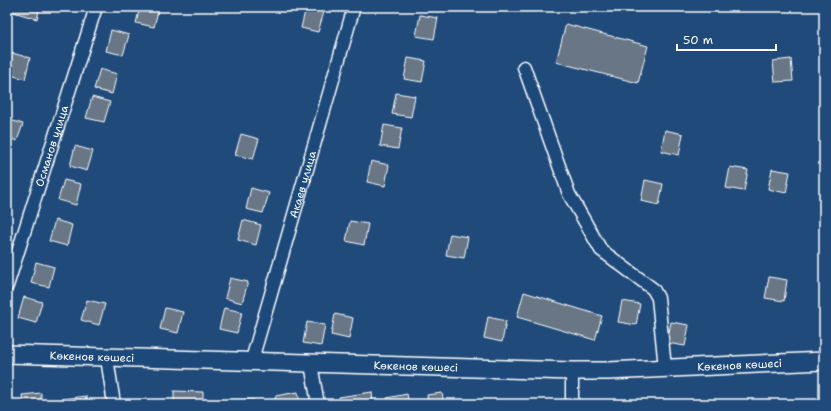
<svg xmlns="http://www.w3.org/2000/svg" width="831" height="411" font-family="'Shantell Sans',sans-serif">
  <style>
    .building { fill: #677686; stroke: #fff }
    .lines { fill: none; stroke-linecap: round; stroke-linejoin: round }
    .street-casing { stroke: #fff; stroke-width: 15 }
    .secondary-casing { stroke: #fff; stroke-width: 20 }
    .street { stroke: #1f4a7a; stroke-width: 12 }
    .secondary { stroke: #1f4a7a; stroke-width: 17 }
    .labels { text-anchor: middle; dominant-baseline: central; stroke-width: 3; stroke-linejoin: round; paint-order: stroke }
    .street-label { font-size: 11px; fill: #fff; stroke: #1f4a7a }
  </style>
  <rect width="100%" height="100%" fill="#1f4a7a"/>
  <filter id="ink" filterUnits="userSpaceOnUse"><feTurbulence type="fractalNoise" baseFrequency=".025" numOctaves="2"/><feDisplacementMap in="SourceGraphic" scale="8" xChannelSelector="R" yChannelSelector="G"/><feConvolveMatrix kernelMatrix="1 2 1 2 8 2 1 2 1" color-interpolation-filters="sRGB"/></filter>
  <g filter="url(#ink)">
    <g class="building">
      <path d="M 11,7 L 40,7 L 37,19 L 10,11 Z"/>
      <path d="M 140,7 L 159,7 L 154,27 L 136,23 Z"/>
      <path d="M 306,7 L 324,12 L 318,32 L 301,28 Z"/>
      <path d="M 420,15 L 438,18 L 434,39 L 416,36 Z"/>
      <path d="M 566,24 L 648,46 L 638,83 L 556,62 Z"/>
      <path d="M 111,30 L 129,35 L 123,55 L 106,51 Z"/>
      <path d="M 12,53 L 30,58 L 25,79 L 7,74 Z"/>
      <path d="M 408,58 L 426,61 L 422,82 L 404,79 Z"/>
      <path d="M 791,59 L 793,81 L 775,82 L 773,61 Z"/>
      <path d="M 100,69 L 117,74 L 112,94 L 94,89 Z"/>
      <path d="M 396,93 L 415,96 L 411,117 L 392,114 Z"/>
      <path d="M 92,97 L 110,102 L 104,122 L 86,118 Z"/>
      <path d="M 7,119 L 23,124 L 17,141 L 7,137 Z"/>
      <path d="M 384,125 L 402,128 L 398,149 L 380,146 Z"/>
      <path d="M 665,130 L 683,134 L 679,155 L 661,151 Z"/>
      <path d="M 241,134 L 259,139 L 253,159 L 235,155 Z"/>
      <path d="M 75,146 L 93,151 L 87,171 L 70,166 Z"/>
      <path d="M 371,161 L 389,165 L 385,186 L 367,182 Z"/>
      <path d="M 730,167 L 748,170 L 744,191 L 726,188 Z"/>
      <path d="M 772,169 L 790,172 L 786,193 L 768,189 Z"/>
      <path d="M 64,180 L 81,184 L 76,205 L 58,200 Z"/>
      <path d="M 645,180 L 663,184 L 659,205 L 641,201 Z"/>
      <path d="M 251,188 L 269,193 L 263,213 L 246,209 Z"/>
      <path d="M 55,220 L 72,225 L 67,246 L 49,241 Z"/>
      <path d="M 243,220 L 261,225 L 256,245 L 238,240 Z"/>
      <path d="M 350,221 L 368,224 L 364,245 L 346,241 Z"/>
      <path d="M 450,234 L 468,237 L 464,258 L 446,255 Z"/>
      <path d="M 36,262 L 54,267 L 49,287 L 31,283 Z"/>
      <path d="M 769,277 L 787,280 L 784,301 L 765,298 Z"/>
      <path d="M 230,278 L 248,282 L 242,303 L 225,298 Z"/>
      <path d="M 524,292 L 602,316 L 595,340 L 517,317 Z"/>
      <path d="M 24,297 L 42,302 L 36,323 L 18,318 Z"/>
      <path d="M 87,300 L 105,304 L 99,325 L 81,320 Z"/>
      <path d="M 622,301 L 640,304 L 636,325 L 618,322 Z"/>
      <path d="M 165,308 L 183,312 L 178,333 L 160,329 Z"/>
      <path d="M 224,308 L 242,312 L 237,333 L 219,329 Z"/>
      <path d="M 335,314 L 353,318 L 349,339 L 331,335 Z"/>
      <path d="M 488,317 L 506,321 L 502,342 L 484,338 Z"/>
      <path d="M 307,322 L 325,325 L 321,346 L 303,343 Z"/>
      <path d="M 671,322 L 689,325 L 685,346 L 667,343 Z"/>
      <path d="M 174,391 L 203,392 L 203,404 L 174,404 Z"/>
      <path d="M 298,392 L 300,404 L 276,404 L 275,396 Z"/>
      <path d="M 372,392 L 373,404 L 340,404 L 339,397 Z"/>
      <path d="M 41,393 L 41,404 L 23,404 L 22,395 Z"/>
      <path d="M 442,393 L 444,404 L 428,404 L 427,395 Z"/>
      <path d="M 407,394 L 409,404 L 388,404 L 387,398 Z"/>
      <path d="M 86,396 L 87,404 L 63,404 L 62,399 Z"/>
      <path d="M 233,400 L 254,400 L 254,404 L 232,404 Z"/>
    </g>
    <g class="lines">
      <g class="street-casing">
        <g id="street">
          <path d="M 524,67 L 569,194 L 601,250 L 653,289 L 658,298 L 665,368"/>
          <path id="s1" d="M 7,286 L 96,7"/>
          <path d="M 107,358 L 114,404"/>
          <path id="s2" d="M 251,363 L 354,7"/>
          <path d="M 311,364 L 318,404"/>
          <path d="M 572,371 L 572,404"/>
        </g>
      </g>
      <g class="secondary-casing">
        <g id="secondary">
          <path id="s3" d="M 7,354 L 572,371 L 608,371 L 824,361"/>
        </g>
      </g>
      <use href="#street" class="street"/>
      <use href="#secondary" class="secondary"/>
    </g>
  </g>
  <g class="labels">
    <g class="street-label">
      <text stroke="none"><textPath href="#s1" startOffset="147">Османов улица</textPath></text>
      <text stroke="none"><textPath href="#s2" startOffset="186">Акаев улица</textPath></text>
      <text stroke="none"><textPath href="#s3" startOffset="85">Көкенов көшесі</textPath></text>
      <text stroke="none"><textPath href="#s3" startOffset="733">Көкенов көшесі</textPath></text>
      <text stroke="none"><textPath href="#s3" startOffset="409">Көкенов көшесі</textPath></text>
    </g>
  </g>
  <rect width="831" height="411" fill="none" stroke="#1f4a7a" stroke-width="24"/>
  <rect x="12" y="12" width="807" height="387" fill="none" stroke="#fff" stroke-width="1.5" filter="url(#ink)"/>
  <path d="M677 44v6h99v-6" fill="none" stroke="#ffffff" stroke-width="2"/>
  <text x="683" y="44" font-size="12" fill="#ffffff" stroke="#1f4a7a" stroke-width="3" paint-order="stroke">50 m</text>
</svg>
